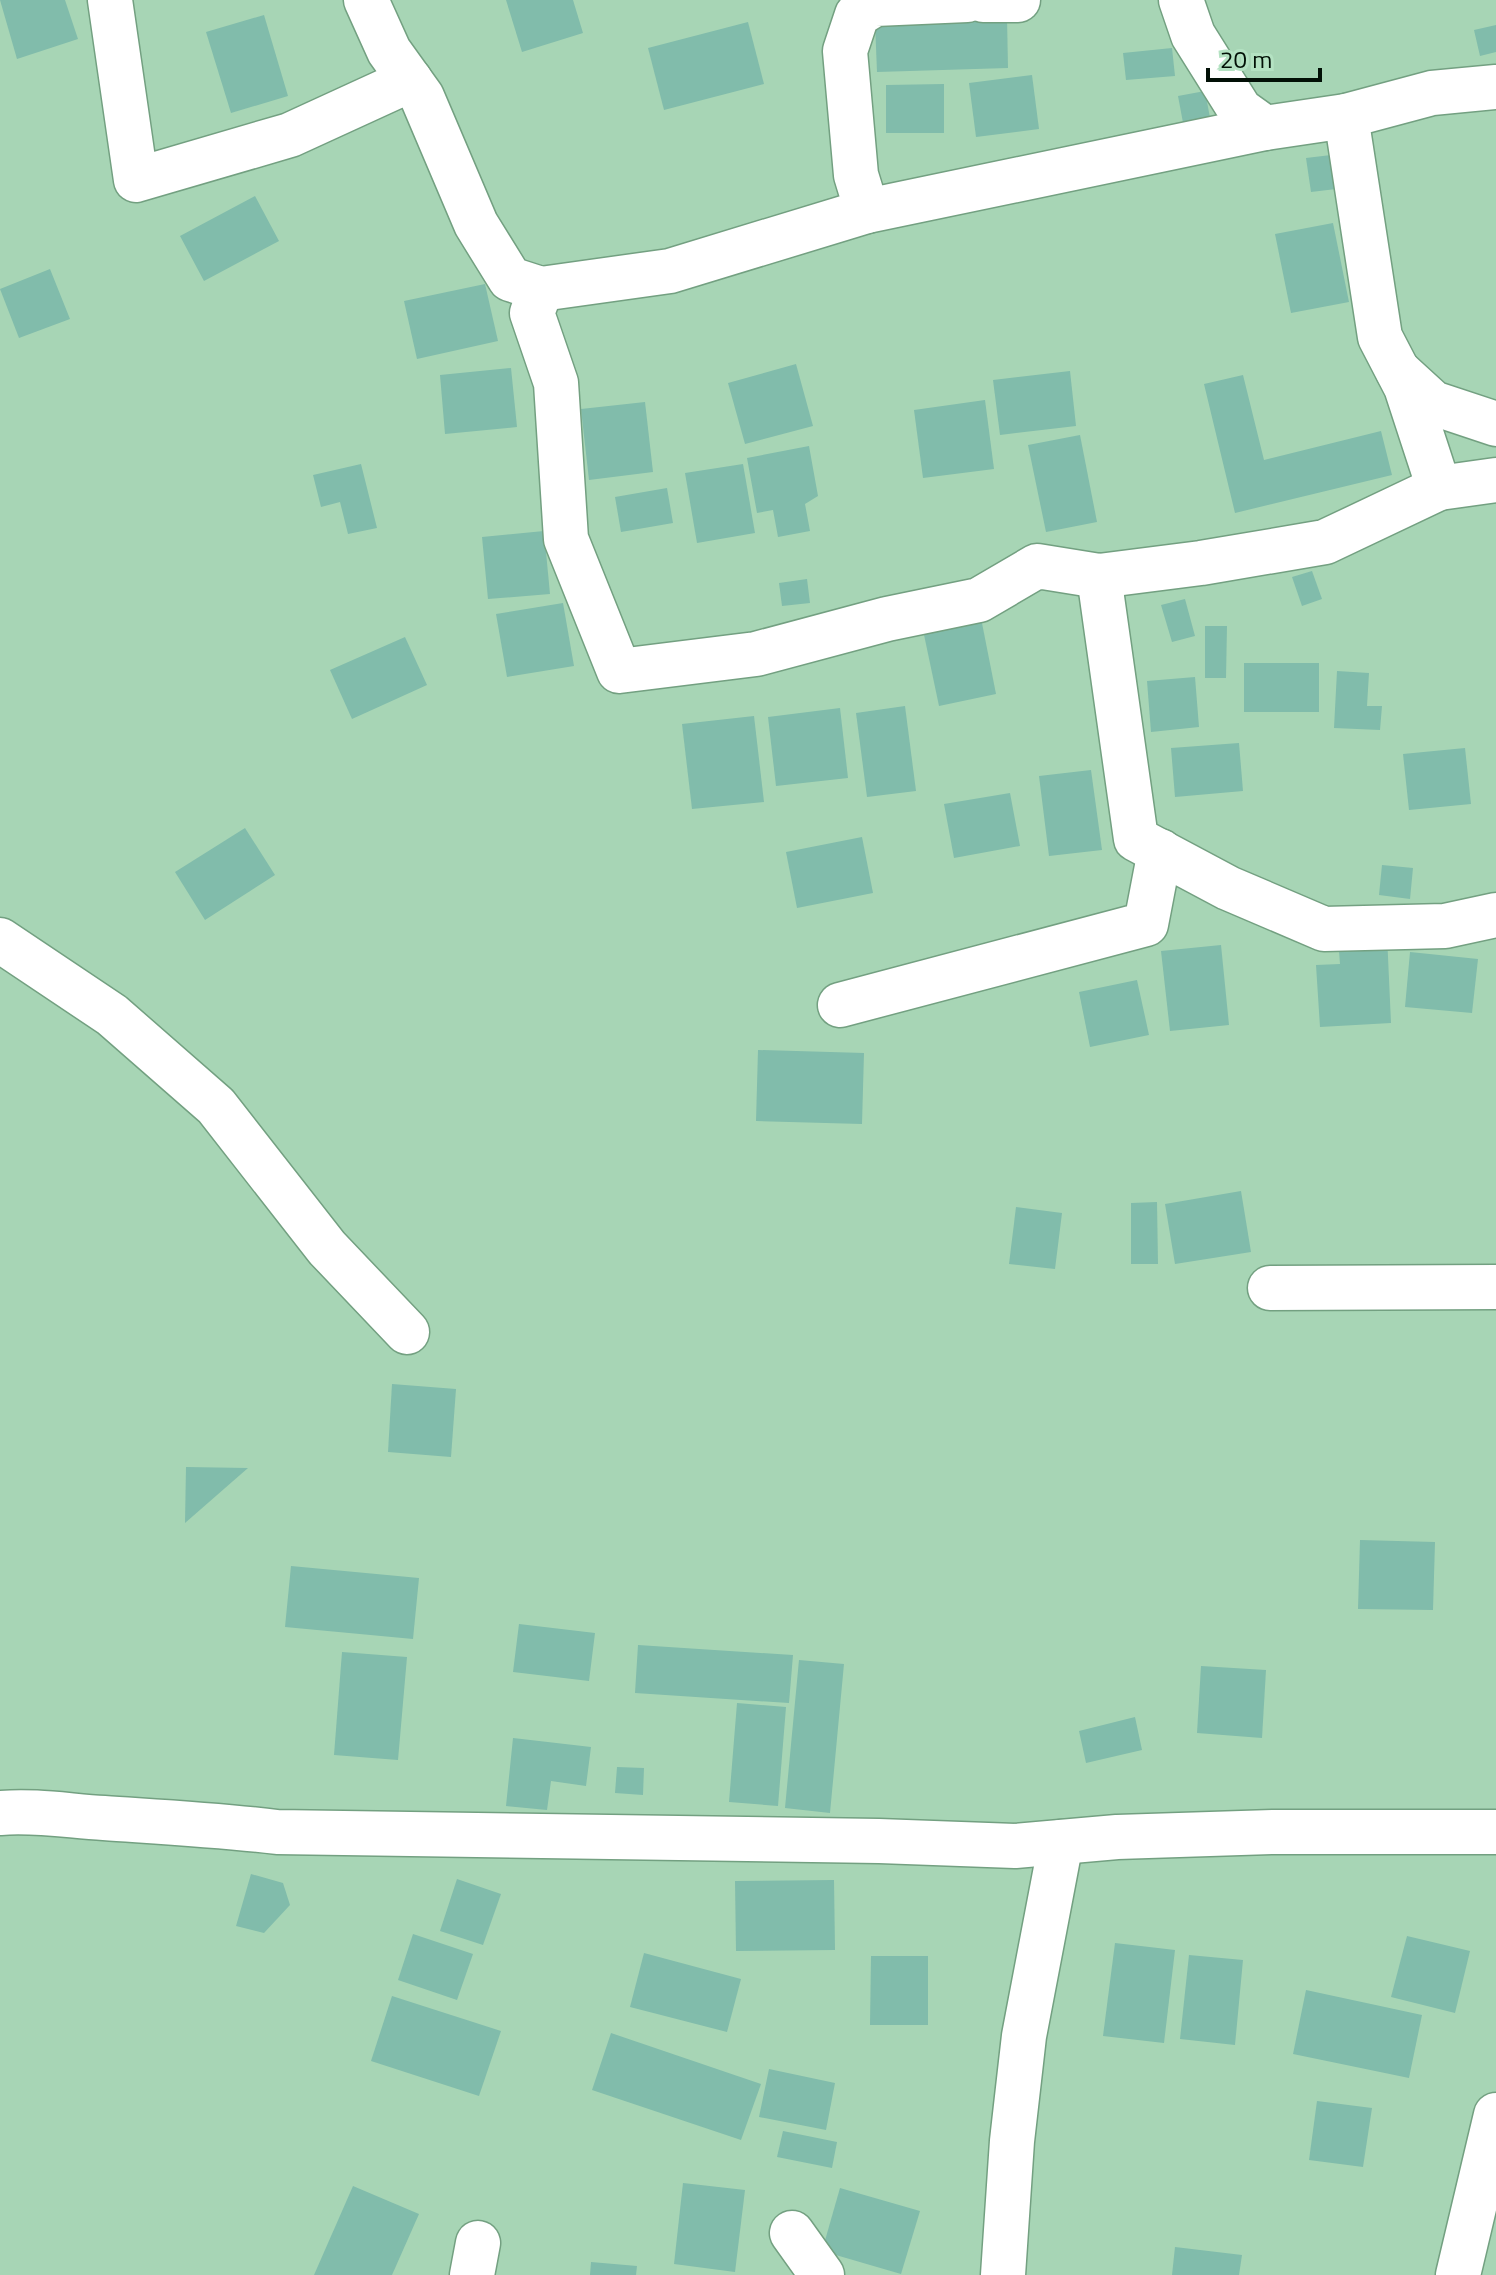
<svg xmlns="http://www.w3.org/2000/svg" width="1496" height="2275" font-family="'Titillium Web',sans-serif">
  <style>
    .building { fill: #81bcab }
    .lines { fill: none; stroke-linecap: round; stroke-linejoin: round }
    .minor-casing { stroke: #73a081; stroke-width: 47 }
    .minor { stroke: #fff; stroke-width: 44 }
  </style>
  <rect width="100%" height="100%" fill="#a7d5b5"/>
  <g class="building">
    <path d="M 0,0 L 65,0 L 78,39 L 17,59 Z"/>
    <path d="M 506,0 L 573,0 L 583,33 L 522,52 Z"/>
    <path d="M 264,15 L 288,96 L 231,113 L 206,32 Z"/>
    <path d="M 1007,17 L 1008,68 L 877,72 L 875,22 Z"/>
    <path d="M 748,22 L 764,84 L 664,110 L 648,48 Z"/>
    <path d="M 1496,25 L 1496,52 L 1480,56 L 1474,30 Z"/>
    <path d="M 1172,48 L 1175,76 L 1126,80 L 1123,53 Z"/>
    <path d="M 1032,75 L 1039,129 L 976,137 L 969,83 Z"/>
    <path d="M 944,84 L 944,133 L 886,133 L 886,85 Z"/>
    <path d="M 1205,91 L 1211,123 L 1184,128 L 1178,96 Z"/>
    <path d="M 1331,155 L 1336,189 L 1311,192 L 1306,158 Z"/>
    <path d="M 255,196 L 279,241 L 204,281 L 180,236 Z"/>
    <path d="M 1333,223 L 1349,302 L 1291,313 L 1275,234 Z"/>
    <path d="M 50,269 L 70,319 L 19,338 L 0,289 Z"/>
    <path d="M 485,284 L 498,341 L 417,359 L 404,301 Z"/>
    <path d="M 796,364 L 813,426 L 745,444 L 728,383 Z"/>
    <path d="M 511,368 L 517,427 L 445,434 L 440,375 Z"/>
    <path d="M 1070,371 L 1076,426 L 1000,435 L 993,380 Z"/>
    <path d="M 1243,375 L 1264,460 L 1381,431 L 1392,475 L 1235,513 L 1204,384 Z"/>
    <path d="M 985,400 L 994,469 L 923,478 L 914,410 Z"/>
    <path d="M 645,402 L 653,472 L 589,480 L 581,409 Z"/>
    <path d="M 1080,435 L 1097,522 L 1046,532 L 1028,445 Z"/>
    <path d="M 809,446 L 818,496 L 805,504 L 810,531 L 778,537 L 773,510 L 757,513 L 747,458 Z"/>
    <path d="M 361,464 L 377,528 L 348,534 L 340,502 L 321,507 L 313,475 Z"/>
    <path d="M 743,464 L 755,533 L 697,543 L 685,473 Z"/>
    <path d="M 667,488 L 673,523 L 621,532 L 615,497 Z"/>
    <path d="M 544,531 L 550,594 L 488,599 L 482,537 Z"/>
    <path d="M 1312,571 L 1322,599 L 1302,606 L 1292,577 Z"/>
    <path d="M 807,579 L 810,603 L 782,606 L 779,583 Z"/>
    <path d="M 1185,599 L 1195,636 L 1172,642 L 1161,605 Z"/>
    <path d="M 563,603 L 574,666 L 507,677 L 496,614 Z"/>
    <path d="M 981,618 L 996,694 L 939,706 L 923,630 Z"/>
    <path d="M 1205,626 L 1227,626 L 1226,678 L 1205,678 Z"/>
    <path d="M 405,637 L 427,685 L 352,719 L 330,670 Z"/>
    <rect x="1244" y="663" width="75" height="49"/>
    <path d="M 1337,671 L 1369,673 L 1367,706 L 1382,706 L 1380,730 L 1334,728 Z"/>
    <path d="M 1195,677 L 1199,727 L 1151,732 L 1147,681 Z"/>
    <path d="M 905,706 L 916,791 L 867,797 L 856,713 Z"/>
    <path d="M 840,708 L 848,778 L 776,786 L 768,717 Z"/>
    <path d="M 754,716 L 764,802 L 692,809 L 682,724 Z"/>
    <path d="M 1239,743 L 1243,791 L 1175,797 L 1171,748 Z"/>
    <path d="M 1465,748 L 1471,804 L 1409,810 L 1403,754 Z"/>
    <path d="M 1091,770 L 1102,850 L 1049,856 L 1039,776 Z"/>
    <path d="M 1010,793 L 1020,846 L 954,858 L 944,804 Z"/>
    <path d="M 245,828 L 275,875 L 205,920 L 175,872 Z"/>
    <path d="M 862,837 L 873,893 L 797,908 L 786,852 Z"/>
    <path d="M 1382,865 L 1413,868 L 1410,899 L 1379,895 Z"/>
    <path d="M 1387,935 L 1391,1023 L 1320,1027 L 1316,965 L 1340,964 L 1338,938 Z"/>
    <path d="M 1221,945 L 1229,1025 L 1170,1031 L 1161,951 Z"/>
    <path d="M 1410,952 L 1478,959 L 1472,1013 L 1405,1007 Z"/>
    <path d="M 1137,980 L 1149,1035 L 1090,1047 L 1079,992 Z"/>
    <path d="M 758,1050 L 864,1053 L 862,1124 L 756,1121 Z"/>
    <path d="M 1241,1191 L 1251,1252 L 1175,1264 L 1165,1204 Z"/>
    <path d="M 1157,1202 L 1158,1264 L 1131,1264 L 1131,1203 Z"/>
    <path d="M 1016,1207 L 1062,1213 L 1055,1269 L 1009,1264 Z"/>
    <path d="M 392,1384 L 456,1389 L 451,1457 L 388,1452 Z"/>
    <path d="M 186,1467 L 248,1468 L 185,1523 Z"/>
    <path d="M 1360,1540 L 1435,1542 L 1433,1610 L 1358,1609 Z"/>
    <path d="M 291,1566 L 419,1578 L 413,1639 L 285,1627 Z"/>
    <path d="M 519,1624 L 595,1633 L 589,1681 L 513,1672 Z"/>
    <path d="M 638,1645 L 793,1655 L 789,1703 L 635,1693 Z"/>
    <path d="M 342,1652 L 407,1657 L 398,1760 L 334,1755 Z"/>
    <path d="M 799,1660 L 844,1664 L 830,1813 L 785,1808 Z"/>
    <path d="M 1201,1666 L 1266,1670 L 1262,1738 L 1197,1733 Z"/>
    <path d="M 737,1703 L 786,1707 L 778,1806 L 729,1802 Z"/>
    <path d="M 1135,1717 L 1142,1750 L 1086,1763 L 1079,1731 Z"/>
    <path d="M 513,1738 L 591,1747 L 586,1786 L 551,1781 L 547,1810 L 506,1806 Z"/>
    <path d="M 617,1767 L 644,1768 L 643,1795 L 615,1793 Z"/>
    <path d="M 251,1874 L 283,1883 L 290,1905 L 264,1933 L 236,1926 Z"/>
    <path d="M 457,1879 L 501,1894 L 483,1945 L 440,1931 Z"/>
    <path d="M 834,1880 L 835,1950 L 736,1951 L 735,1881 Z"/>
    <path d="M 413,1934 L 473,1954 L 457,2000 L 398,1980 Z"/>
    <path d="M 1407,1936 L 1470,1951 L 1455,2013 L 1391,1997 Z"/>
    <path d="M 1115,1943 L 1175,1950 L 1164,2043 L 1103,2036 Z"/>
    <path d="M 644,1953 L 741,1979 L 727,2032 L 630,2007 Z"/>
    <path d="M 1189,1955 L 1243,1960 L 1235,2045 L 1180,2039 Z"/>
    <path d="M 871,1956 L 928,1956 L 928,2025 L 870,2025 Z"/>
    <path d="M 1306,1990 L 1422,2015 L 1409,2078 L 1293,2054 Z"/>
    <path d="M 392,1996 L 501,2031 L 479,2096 L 371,2061 Z"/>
    <path d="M 611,2033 L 761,2084 L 741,2140 L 592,2090 Z"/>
    <path d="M 769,2069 L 835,2083 L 826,2130 L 759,2117 Z"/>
    <path d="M 1317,2101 L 1372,2108 L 1363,2167 L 1309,2160 Z"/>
    <path d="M 783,2131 L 837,2142 L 832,2168 L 777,2157 Z"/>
    <path d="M 683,2183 L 745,2190 L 735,2272 L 674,2264 Z"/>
    <path d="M 353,2186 L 419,2214 L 392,2275 L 314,2275 Z"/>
    <path d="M 840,2188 L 920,2211 L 901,2274 L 822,2251 Z"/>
    <path d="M 1175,2247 L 1242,2255 L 1239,2275 L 1172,2275 Z"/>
    <path d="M 591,2262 L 637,2266 L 636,2275 L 590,2275 Z"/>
  </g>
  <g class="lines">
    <g class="minor-casing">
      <g id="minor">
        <path d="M 110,0 L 136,180 L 290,135 L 410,80"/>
        <path d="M 366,0 L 389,51 L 422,97 L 476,224 L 510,279 L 541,289 L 670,271 L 867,211 L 1265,128"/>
        <path d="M 983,0 L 1018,0"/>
        <path d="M 1181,0 L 1193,35 L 1240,110 L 1265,128 L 1346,116 L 1432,93 L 1496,87"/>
        <path d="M 867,211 L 856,175 L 845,51 L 857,15 L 875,4 L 967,0"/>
        <path d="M 541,289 L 532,313 L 556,383 L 566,539 L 619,671 L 756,654 L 887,619 L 979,600 L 1037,566 L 1099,576 L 1201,563 L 1325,542 L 1439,488 L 1406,387 L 1380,337 L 1346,116"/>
        <path d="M 1398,371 L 1433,403 L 1496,424"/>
        <path d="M 1439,488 L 1496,480"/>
        <path d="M 1099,576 L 1136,839 L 1228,888 L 1324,929 L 1445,926 L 1496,915"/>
        <path d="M 0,940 L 112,1015 L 216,1106 L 327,1248 L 407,1332"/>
        <path d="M 840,1005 L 1146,924 L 1160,851"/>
        <path d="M 1270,1288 L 1496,1287"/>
        <path d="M 0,1813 C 36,1810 69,1816 104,1818 C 162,1822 219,1825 277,1832 L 879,1841 L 1015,1846 L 1117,1837 L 1273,1832 L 1496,1832"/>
        <path d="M 792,2233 L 822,2275"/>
        <path d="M 472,2275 L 478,2243"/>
        <path d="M 1003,2275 L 1012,2141 L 1024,2036 L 1061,1842"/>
        <path d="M 1458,2275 L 1496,2115"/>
      </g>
    </g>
    <use href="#minor" class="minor"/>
  </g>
  <path d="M1208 68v12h112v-12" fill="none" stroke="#021006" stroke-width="4"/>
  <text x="1220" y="68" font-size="24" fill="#021006" stroke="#b4e2c2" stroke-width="6" paint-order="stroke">20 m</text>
</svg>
